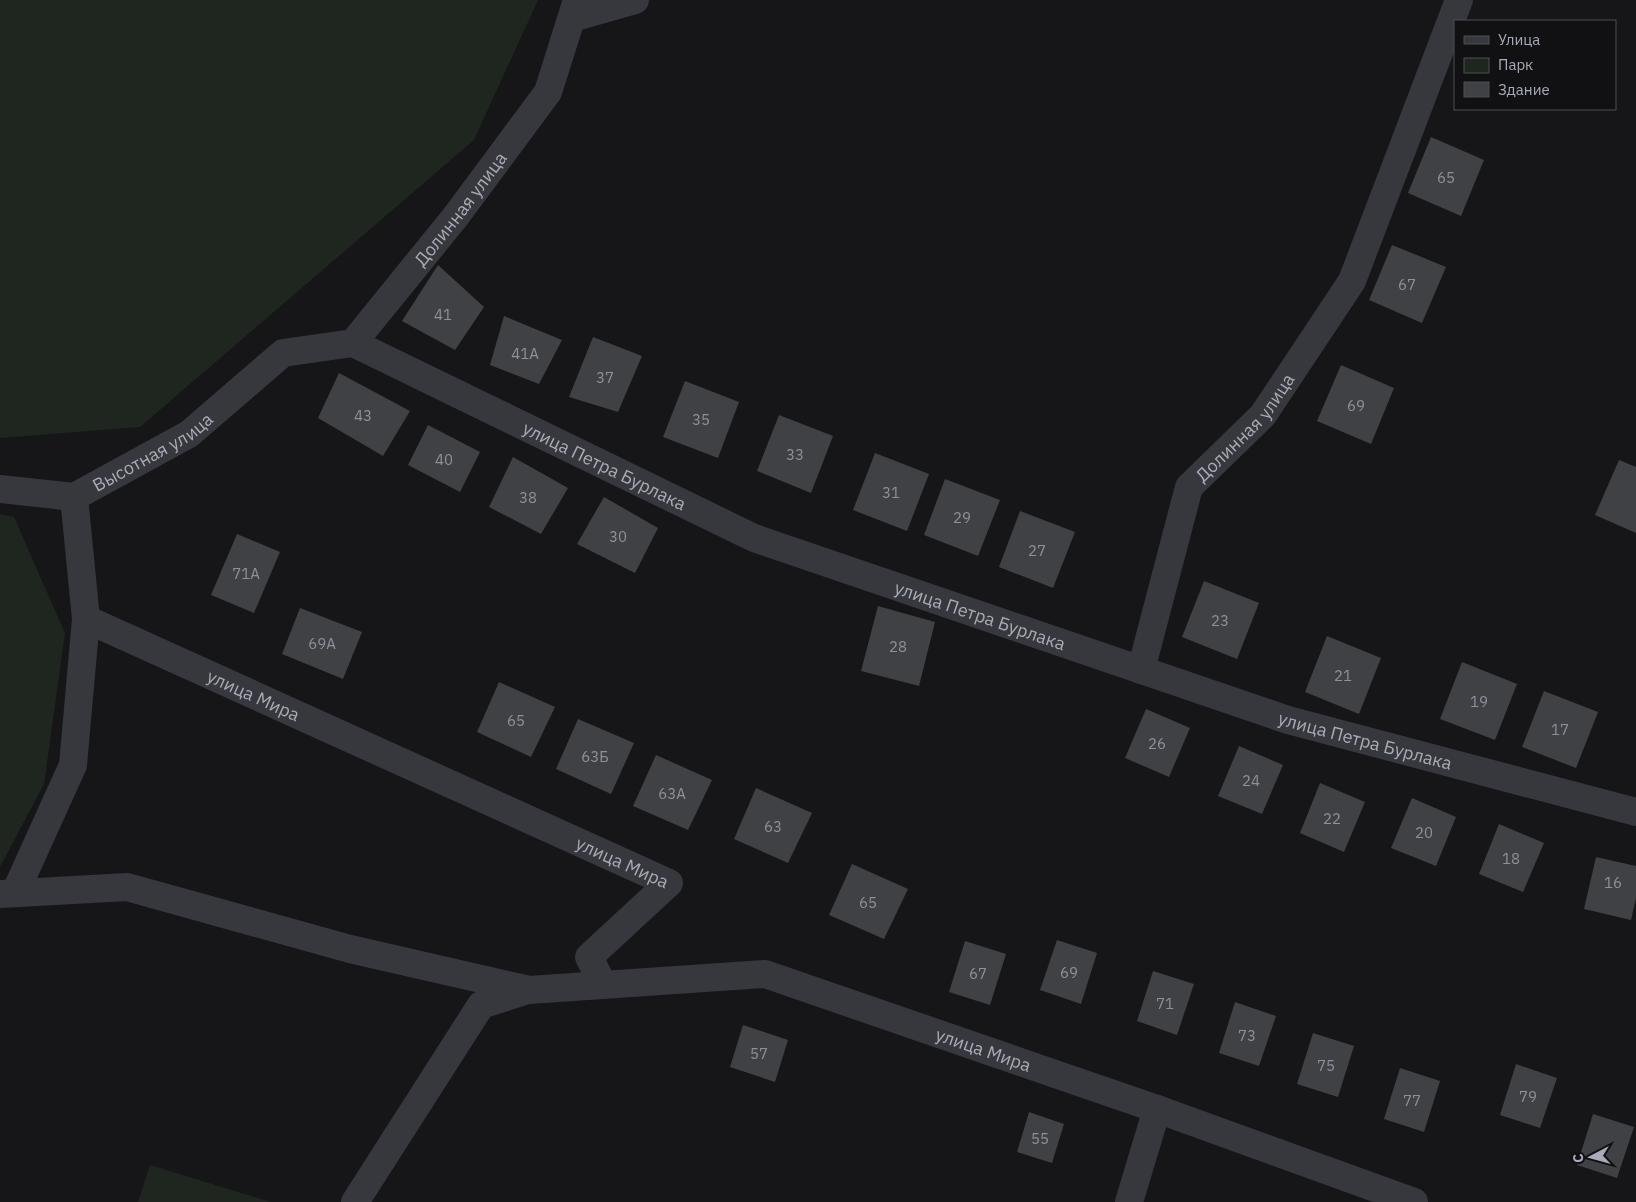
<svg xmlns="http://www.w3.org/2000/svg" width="1636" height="1202" font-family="'IBM Plex Sans',sans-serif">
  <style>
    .green { fill: #1e261f }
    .building { fill: #404145 }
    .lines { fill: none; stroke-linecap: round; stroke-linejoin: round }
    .minor { stroke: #37383d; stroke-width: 28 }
    .labels { text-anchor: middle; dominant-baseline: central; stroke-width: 4.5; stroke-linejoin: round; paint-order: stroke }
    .number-label { font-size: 15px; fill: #8e919b }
    .street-label { font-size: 18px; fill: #a8acb8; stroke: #111113 }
  </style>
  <rect width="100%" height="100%" fill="#161618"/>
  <g class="green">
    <path d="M 0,0 L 538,0 L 474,140 L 140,427 L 0,438 Z"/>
    <path d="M 0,514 L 14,517 L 65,633 L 44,784 L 0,867 Z"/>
    <path d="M 150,1165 L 271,1202 L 138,1202 Z"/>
  </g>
  <g class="building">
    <path d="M 1431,137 L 1484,160 L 1461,216 L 1408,193 Z"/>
    <path d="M 1392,245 L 1446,267 L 1422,323 L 1369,300 Z"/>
    <path d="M 438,265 L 484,307 L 455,350 L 402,321 Z"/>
    <path d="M 504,316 L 562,340 L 539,384 L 490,365 Z"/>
    <path d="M 593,337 L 642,356 L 618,412 L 569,397 Z"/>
    <path d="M 1341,365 L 1394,388 L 1371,444 L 1317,421 Z"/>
    <path d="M 339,373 L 410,411 L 383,456 L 318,418 Z"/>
    <path d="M 685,381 L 739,402 L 718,458 L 663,437 Z"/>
    <path d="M 779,415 L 833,436 L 811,493 L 757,471 Z"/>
    <path d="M 428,425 L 480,452 L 460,492 L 408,465 Z"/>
    <path d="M 875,453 L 929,474 L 907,531 L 853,510 Z"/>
    <path d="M 513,457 L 568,488 L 541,534 L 489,507 Z"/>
    <path d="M 1619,460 L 1636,467 L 1636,533 L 1595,515 Z"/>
    <path d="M 945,479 L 1000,500 L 978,556 L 924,535 Z"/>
    <path d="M 604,497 L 658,528 L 635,573 L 577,544 Z"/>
    <path d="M 1020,511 L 1075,532 L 1053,588 L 999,567 Z"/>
    <path d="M 237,534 L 280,552 L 254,613 L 211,595 Z"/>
    <path d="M 1204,581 L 1259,603 L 1237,659 L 1182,637 Z"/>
    <path d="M 878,606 L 935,622 L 919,686 L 861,671 Z"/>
    <path d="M 300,608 L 362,632 L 343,679 L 282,654 Z"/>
    <path d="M 1327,636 L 1381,658 L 1359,714 L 1305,692 Z"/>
    <path d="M 1462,662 L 1517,684 L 1495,740 L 1440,719 Z"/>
    <path d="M 499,682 L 555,707 L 531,757 L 477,732 Z"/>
    <path d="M 1544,691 L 1598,712 L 1576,768 L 1522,747 Z"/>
    <path d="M 1146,709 L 1190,728 L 1169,777 L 1125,758 Z"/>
    <path d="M 578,719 L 634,743 L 611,794 L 556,769 Z"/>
    <path d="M 1239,746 L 1283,765 L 1262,814 L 1218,796 Z"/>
    <path d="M 656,755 L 712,780 L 688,830 L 633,806 Z"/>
    <path d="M 1320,783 L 1365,802 L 1344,852 L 1300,833 Z"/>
    <path d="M 756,788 L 812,813 L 788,863 L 734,839 Z"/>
    <path d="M 1412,798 L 1456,817 L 1436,866 L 1391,848 Z"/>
    <path d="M 1499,824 L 1544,843 L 1523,892 L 1479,874 Z"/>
    <path d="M 1596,857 L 1636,866 L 1636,898 L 1631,920 L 1584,909 Z"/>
    <path d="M 852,864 L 908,889 L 884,939 L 829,915 Z"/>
    <path d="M 1057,940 L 1097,953 L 1081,1004 L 1040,990 Z"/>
    <path d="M 965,941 L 1006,954 L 990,1005 L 949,992 Z"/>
    <path d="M 1153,971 L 1194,984 L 1177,1035 L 1137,1021 Z"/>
    <path d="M 1235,1002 L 1276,1016 L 1259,1066 L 1219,1053 Z"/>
    <path d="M 743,1025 L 788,1040 L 775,1082 L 730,1067 Z"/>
    <path d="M 1313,1033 L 1354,1046 L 1338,1097 L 1297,1084 Z"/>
    <path d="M 1516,1064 L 1557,1078 L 1540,1128 L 1500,1115 Z"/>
    <path d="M 1400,1068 L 1440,1081 L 1424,1132 L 1384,1119 Z"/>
    <path d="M 1029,1112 L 1064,1124 L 1052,1163 L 1017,1152 Z"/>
    <path d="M 1593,1114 L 1634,1127 L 1617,1178 L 1577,1165 Z"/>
  </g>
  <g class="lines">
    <g class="minor">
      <path d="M 572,18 L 635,0"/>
      <path id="s1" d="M 353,343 L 754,538 L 1288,720 L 1636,812"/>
      <path id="s2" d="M 0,489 L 74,497 L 189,434 L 283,353 L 353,343 L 456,216 L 548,92 L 577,0"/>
      <path id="s3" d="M 86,619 L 669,883 L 589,957 L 603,985"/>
      <path id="s4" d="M 1141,670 L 1189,487 L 1263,415 L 1352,281 L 1459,0"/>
      <path d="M 15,893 L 73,765 L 86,619 L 74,497"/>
      <path id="s5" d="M 0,894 L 127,887 L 350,949 L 529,990 L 765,974 L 1157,1109 L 1414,1202"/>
      <path d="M 355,1202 L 481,1005 L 528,990"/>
      <path d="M 1129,1202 L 1157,1109"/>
    </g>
  </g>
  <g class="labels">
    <g class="number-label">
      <text x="1446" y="177">65</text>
      <text x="1407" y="284">67</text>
      <text x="443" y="314">41</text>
      <text x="525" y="353">41А</text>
      <text x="605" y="377">37</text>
      <text x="1356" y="405">69</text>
      <text x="363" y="415">43</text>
      <text x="701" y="419">35</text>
      <text x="795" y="454">33</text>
      <text x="444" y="459">40</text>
      <text x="891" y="492">31</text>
      <text x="528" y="497">38</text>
      <text x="962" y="517">29</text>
      <text x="618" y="536">30</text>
      <text x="1037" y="550">27</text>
      <text x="246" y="573">71А</text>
      <text x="1220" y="620">23</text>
      <text x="322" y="643">69А</text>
      <text x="898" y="646">28</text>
      <text x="1343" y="675">21</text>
      <text x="1479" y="701">19</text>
      <text x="516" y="720">65</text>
      <text x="1560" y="729">17</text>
      <text x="1157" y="743">26</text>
      <text x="595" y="756">63Б</text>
      <text x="1251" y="780">24</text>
      <text x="672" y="793">63А</text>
      <text x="1332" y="818">22</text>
      <text x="773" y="826">63</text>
      <text x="1424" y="832">20</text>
      <text x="1511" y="858">18</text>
      <text x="1613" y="882">16</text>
      <text x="868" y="902">65</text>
      <text x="1069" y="972">69</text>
      <text x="978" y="973">67</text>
      <text x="1165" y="1003">71</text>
      <text x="1247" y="1035">73</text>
      <text x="759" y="1053">57</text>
      <text x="1326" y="1065">75</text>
      <text x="1528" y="1096">79</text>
      <text x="1412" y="1100">77</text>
      <text x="1040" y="1138">55</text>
    </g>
    <g class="street-label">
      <text stroke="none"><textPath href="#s2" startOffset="572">Долинная улица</textPath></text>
      <text stroke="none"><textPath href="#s4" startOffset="271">Долинная улица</textPath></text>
      <text stroke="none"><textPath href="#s2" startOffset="165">Высотная улица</textPath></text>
      <text stroke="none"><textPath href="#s1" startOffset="280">улица Петра Бурлака</textPath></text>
      <text stroke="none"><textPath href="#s1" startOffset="685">улица Петра Бурлака</textPath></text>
      <text stroke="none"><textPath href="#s3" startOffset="184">улица Мира</textPath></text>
      <text stroke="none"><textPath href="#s1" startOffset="1090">улица Петра Бурлака</textPath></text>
      <text stroke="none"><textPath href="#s3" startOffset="589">улица Мира</textPath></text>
      <text stroke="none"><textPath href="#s5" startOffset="1010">улица Мира</textPath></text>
    </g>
  </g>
  <rect x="1454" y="20" width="162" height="90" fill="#111113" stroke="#4d4f55"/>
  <rect x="1464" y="36" width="25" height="8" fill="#37383d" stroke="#4d4f55"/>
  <text x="1498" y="45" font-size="15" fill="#a8acb8">Улица</text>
  <rect x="1464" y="58" width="25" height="15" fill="#1e261f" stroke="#4d4f55"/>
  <text x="1498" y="70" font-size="15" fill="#a8acb8">Парк</text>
  <rect x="1464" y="82" width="25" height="15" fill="#404145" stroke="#4d4f55"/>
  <text x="1498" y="95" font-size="15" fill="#a8acb8">Здание</text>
  <g transform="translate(1591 1157) rotate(264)" stroke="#111113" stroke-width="4" paint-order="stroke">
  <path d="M0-4L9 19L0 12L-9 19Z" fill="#a8acb8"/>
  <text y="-8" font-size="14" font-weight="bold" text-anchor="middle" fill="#a8acb8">С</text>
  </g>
</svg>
